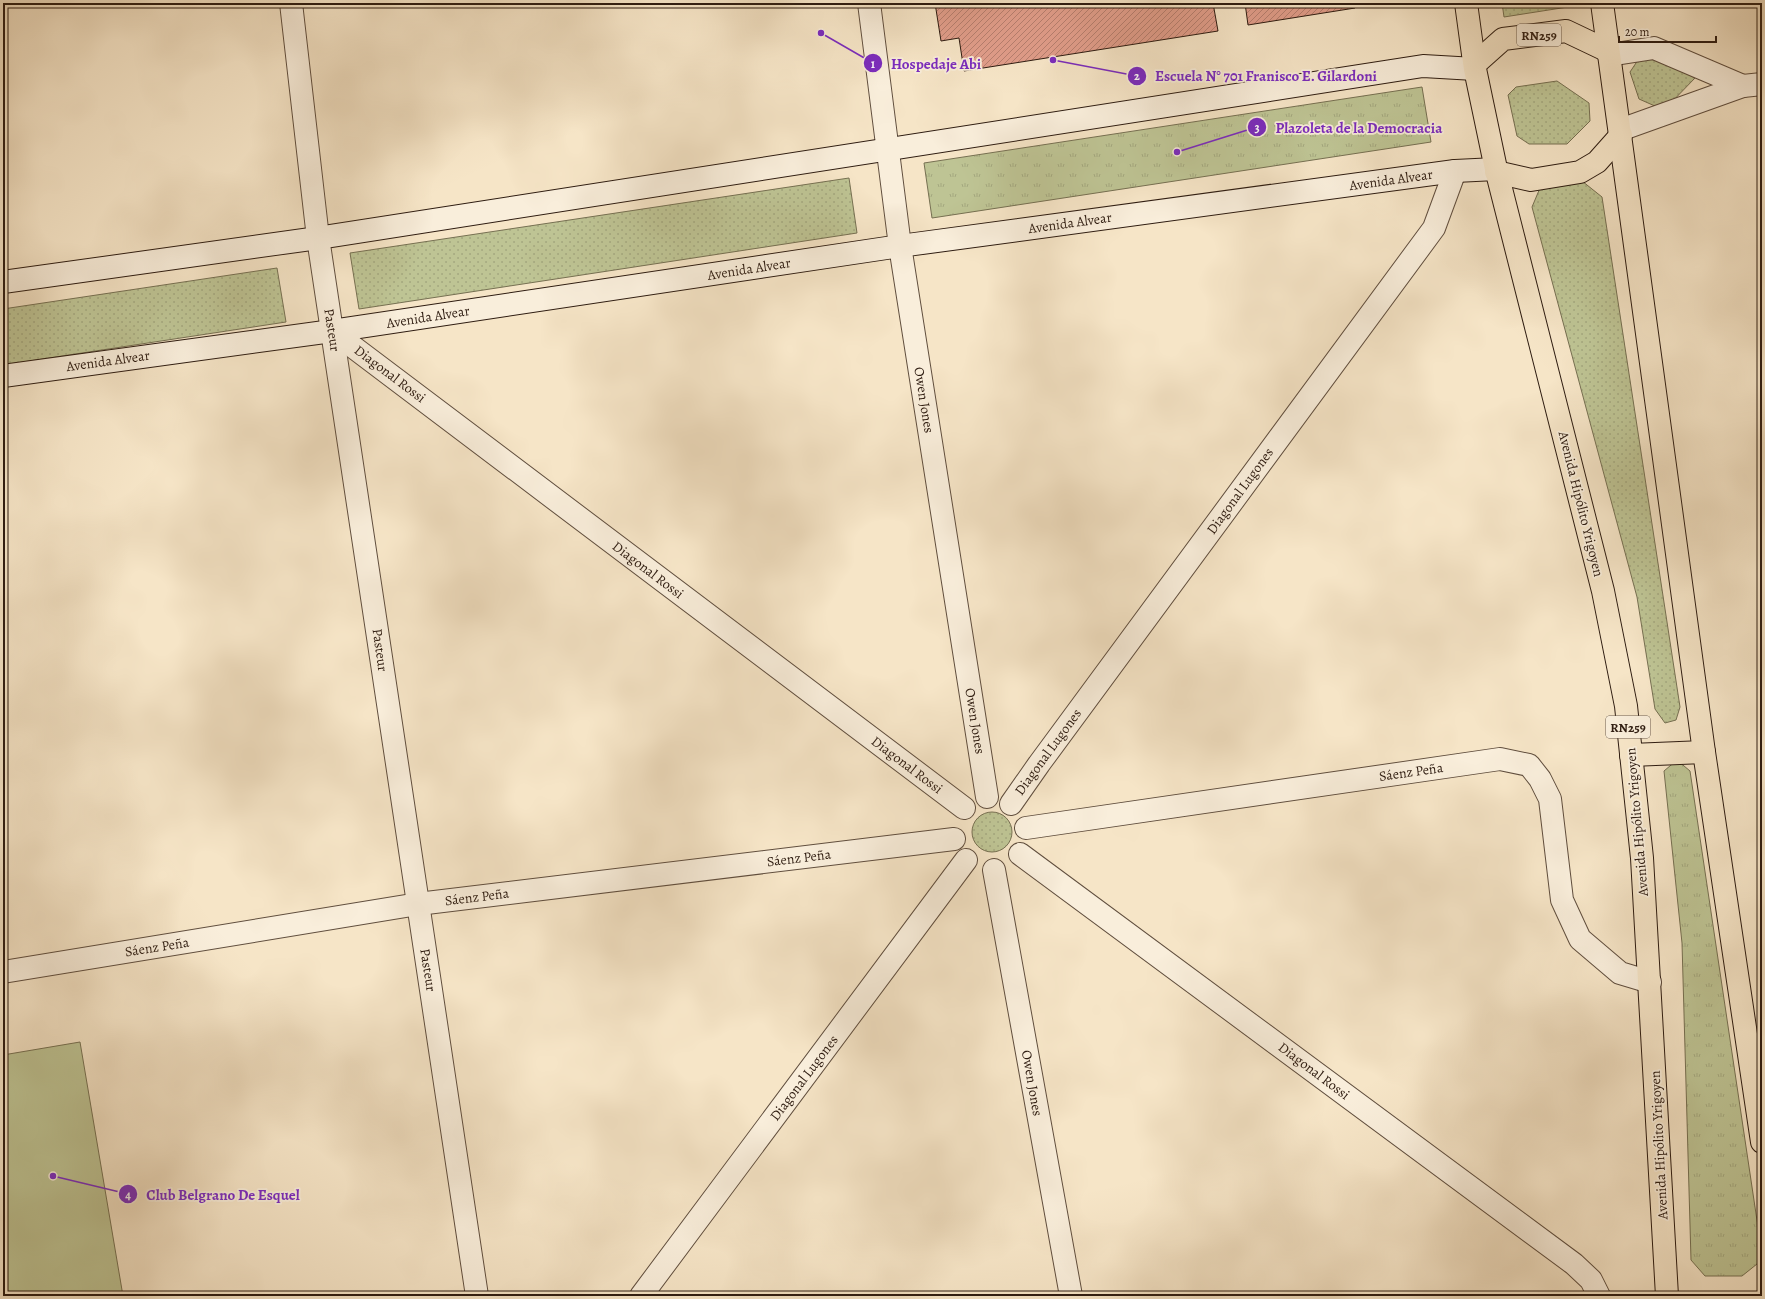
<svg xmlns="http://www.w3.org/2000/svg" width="1765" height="1299" font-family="Alegreya,serif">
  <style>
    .grass { fill: url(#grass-dots); stroke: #767052 }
    .park { fill: url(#park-tufts); stroke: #767052 }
    .garden { fill: #bec494; stroke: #767052 }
    .building { fill: url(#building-hatch); stroke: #2e1c11 }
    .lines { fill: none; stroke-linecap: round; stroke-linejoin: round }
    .minor-casing { stroke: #604e3e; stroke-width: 24 }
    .secondary-casing { stroke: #2e1c11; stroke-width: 24 }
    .trunk-casing { stroke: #2e1c11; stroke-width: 24 }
    .minor { stroke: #f9eedb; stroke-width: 22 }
    .secondary { stroke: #f9eedb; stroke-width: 22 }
    .trunk { stroke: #f6e5c7; stroke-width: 22 }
    .labels { text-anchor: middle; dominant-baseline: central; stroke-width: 3.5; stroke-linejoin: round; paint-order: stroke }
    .shield { fill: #f9eedb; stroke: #6b5b4e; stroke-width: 1 }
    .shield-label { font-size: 13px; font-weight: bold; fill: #2e1c11 }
    .street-label { font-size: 14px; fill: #2e1c11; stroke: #f9eedb }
    .leader { fill: none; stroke: #7b2cbf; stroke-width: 1.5 }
    .callout-dot { fill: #7b2cbf; stroke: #f9eedb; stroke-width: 1.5 }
    .mark-label { font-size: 12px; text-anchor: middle; font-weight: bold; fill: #fff }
    .callout-label { font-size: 15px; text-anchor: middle; font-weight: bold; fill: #7b2cbf; stroke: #f9eedb; stroke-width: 3.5; stroke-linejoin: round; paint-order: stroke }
  </style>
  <defs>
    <pattern id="grass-dots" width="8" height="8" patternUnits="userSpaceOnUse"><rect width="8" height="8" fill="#bec494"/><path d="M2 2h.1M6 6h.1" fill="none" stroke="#a4a87f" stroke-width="1.8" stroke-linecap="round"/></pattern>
    <pattern id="park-tufts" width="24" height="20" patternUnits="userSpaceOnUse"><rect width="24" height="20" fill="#bec494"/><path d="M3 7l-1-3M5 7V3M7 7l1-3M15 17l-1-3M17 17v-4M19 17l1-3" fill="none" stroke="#a4a87f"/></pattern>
    <pattern id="building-hatch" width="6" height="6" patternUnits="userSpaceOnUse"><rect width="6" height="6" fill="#e09d8a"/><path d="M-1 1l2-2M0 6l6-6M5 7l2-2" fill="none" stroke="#b67f6f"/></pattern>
  </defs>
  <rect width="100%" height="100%" fill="#f6e5c7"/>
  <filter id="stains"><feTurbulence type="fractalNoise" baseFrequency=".005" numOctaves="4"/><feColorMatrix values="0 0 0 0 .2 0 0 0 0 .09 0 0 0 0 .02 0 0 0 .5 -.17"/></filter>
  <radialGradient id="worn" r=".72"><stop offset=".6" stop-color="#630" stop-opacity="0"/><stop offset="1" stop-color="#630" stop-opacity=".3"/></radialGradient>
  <g class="grass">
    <path d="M 1502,3 L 1586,3 L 1587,4 L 1504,17 Z"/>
    <path d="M 1644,51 L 1695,78 L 1664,110 L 1639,99 L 1630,72 Z"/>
    <path d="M 1557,81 L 1589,103 L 1590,121 L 1567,144 L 1529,144 L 1517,136 L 1508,95 L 1516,87 Z"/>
    <path d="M 849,178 L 857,233 L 359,309 L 350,253 Z"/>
    <path d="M 1582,181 L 1602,197 L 1680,707 L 1676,720 L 1665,723 L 1655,709 L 1637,597 L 1532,207 L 1540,188 Z"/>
    <path d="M 277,268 L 286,322 L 3,365 L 3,309 Z"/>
    <circle cx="992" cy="832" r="20"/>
  </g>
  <g class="park">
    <path d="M 1422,87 L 1431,142 L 932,218 L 924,163 Z"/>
    <path d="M 1677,760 L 1690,771 L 1762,1254 L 1762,1260 L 1742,1276 L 1705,1276 L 1691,1260 L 1682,943 L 1664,771 Z"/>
  </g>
  <path class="garden" d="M 80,1042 L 123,1296 L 3,1296 L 3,1055 Z"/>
  <g class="building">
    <path d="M 935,3 L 1213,3 L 1218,31 L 964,71 L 959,38 L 941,41 Z"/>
    <path d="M 1245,3 L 1354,3 L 1355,8 L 1248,25 Z"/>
  </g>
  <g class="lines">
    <g class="minor-casing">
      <g id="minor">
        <path d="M 291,3 L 318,238 L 477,1296"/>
        <path d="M 869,3 L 900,246 L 987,797"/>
        <path d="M 1609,55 L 1654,48 L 1743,86 L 1620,130"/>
        <path d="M 1743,86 L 1762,84"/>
        <path d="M 332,331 L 964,808"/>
        <path d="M 1011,804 L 1039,764 L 1434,228 L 1455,171"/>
        <path d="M 1026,828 L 1500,759 L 1529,765 L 1540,779 L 1550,799 L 1562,900 L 1580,939 L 1620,973 L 1650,982"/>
        <path d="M 1020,854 L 1574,1264 L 1591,1280 L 1599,1296"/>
        <path d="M 994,870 L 1071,1296"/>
        <path d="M 3,972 L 418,904 L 954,839"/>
        <path d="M 641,1296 L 966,860"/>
      </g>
    </g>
    <g class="secondary-casing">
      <g id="secondary">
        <path d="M 3,282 L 318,238 L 1423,66 L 1475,69"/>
        <path d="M 3,376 L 332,331 L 900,246 L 1455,171 L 1496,169"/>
      </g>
    </g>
    <g class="trunk-casing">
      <g id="trunk">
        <path d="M 1466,3 L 1475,69 L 1496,169 L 1603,591 L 1626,706 L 1642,858 L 1667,1296"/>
        <path d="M 1602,3 L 1704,752 L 1762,1142"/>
        <path d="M 1475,64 L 1503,39 L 1566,31 L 1608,51"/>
        <path d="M 1496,172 L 1531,180 L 1580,172 L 1597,162 L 1621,135"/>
        <path d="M 1631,755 L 1704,752"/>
      </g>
    </g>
    <use href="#minor" class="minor"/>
    <use href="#secondary" class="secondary"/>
    <use href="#trunk" class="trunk"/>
  </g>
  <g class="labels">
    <g class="shield">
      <rect x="1517" y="24" width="44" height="22" rx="3"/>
      <rect x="1606" y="716" width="44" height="22" rx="3"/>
    </g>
    <g class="shield-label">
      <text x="1539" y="35">RN259</text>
      <text x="1628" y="727">RN259</text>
    </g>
    <g class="street-label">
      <text transform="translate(1391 180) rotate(-8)">Avenida Alvear</text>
      <text transform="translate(1070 223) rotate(-8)">Avenida Alvear</text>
      <text transform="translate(749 269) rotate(-9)">Avenida Alvear</text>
      <text transform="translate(428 317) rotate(-9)">Avenida Alvear</text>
      <text transform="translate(332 330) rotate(81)">Pasteur</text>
      <text transform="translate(108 361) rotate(-8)">Avenida Alvear</text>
      <text transform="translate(390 374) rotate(37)">Diagonal Rossi</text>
      <text transform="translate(924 400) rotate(81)">Owen Jones</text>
      <text transform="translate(1240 491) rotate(-54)">Diagonal Lugones</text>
      <text transform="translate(1581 504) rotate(76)">Avenida Hipólito Yrigoyen</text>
      <text transform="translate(648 570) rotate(37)">Diagonal Rossi</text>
      <text transform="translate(380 650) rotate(82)">Pasteur</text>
      <text transform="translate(975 721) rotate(81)">Owen Jones</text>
      <text transform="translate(1048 752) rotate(-54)">Diagonal Lugones</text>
      <text transform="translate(907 765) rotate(37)">Diagonal Rossi</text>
      <text transform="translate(1411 772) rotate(-8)">Sáenz Peña</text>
      <text transform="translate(1637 822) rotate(-95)">Avenida Hipólito Yrigoyen</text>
      <text transform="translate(799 858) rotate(-7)">Sáenz Peña</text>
      <text transform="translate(477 897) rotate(-7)">Sáenz Peña</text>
      <text transform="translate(157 947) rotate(-9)">Sáenz Peña</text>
      <text transform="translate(428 970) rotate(81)">Pasteur</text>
      <text transform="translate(1314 1071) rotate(37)">Diagonal Rossi</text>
      <text transform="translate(804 1078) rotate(-53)">Diagonal Lugones</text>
      <text transform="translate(1032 1083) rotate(80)">Owen Jones</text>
      <text transform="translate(1659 1145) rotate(-93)">Avenida Hipólito Yrigoyen</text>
    </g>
  </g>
  <path class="leader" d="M821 33L873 63M1053 60L1137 76M1177 152L1257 127M53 1176L128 1194"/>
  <g class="callout-dot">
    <circle cx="821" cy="33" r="4"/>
    <circle cx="1053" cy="60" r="4"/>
    <circle cx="1177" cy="152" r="4"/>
    <circle cx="53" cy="1176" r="4"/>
    <circle cx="873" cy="63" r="10"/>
    <circle cx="1137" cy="76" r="10"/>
    <circle cx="1257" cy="127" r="10"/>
    <circle cx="128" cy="1194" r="10"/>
  </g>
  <g class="mark-label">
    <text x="873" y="68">1</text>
    <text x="1137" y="80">2</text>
    <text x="1257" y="132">3</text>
    <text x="128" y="1199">4</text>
  </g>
  <g class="callout-label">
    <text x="936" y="69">Hospedaje Abi</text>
    <text x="1266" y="81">Escuela N° 701 Franisco E. Gilardoni</text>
    <text x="1359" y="133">Plazoleta de la Democracia</text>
    <text x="223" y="1200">Club Belgrano De Esquel</text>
  </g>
  <rect width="1765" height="1299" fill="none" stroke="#f6e5c7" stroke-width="16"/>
  <rect x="4" y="4" width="1757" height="1291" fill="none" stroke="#2e1c11" stroke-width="2"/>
  <rect x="8" y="8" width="1749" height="1283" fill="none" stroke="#2e1c11"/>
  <path d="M1619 36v6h97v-6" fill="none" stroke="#2e1c11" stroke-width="2"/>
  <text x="1625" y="36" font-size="12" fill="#2e1c11" stroke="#f9eedb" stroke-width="3" paint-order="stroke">20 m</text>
  <rect width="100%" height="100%" filter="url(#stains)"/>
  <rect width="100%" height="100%" fill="url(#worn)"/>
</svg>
